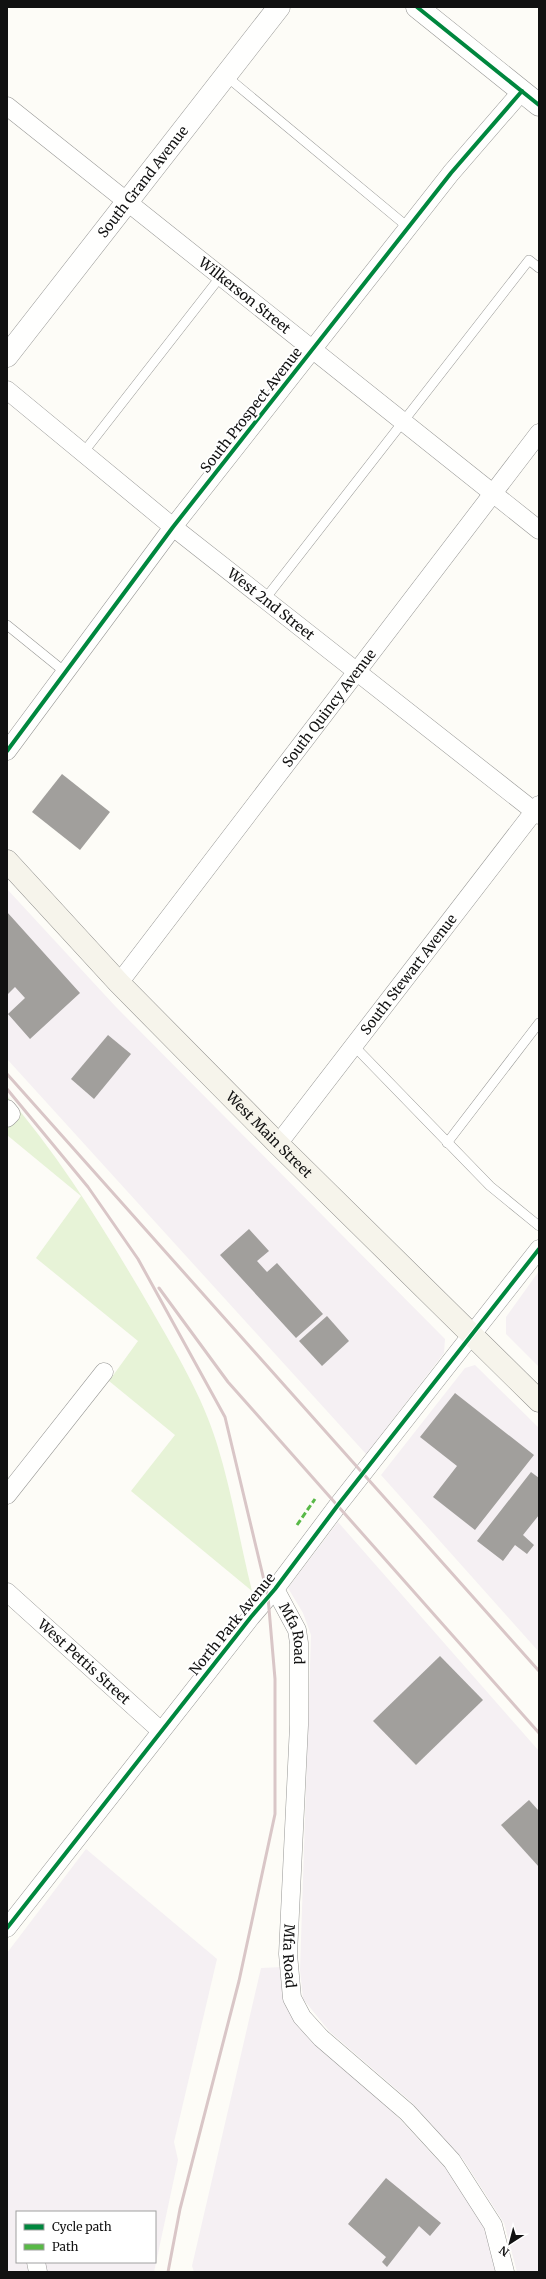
<svg xmlns="http://www.w3.org/2000/svg" width="546" height="2279" font-family="Merriweather,serif">
  <style>
    .industrial { fill: #f5f0f3; fill-rule: evenodd }
    .green { fill: #e7f3d7 }
    .building { fill: #a19f9c }
    .lines { fill: none; stroke-linecap: round; stroke-linejoin: round }
    .service-casing { stroke: #979795; stroke-width: 10 }
    .minor-casing { stroke: #979795; stroke-width: 19 }
    .tertiary-casing { stroke: #979795; stroke-width: 23 }
    .secondary-casing { stroke: #8e8d8b; stroke-width: 23 }
    .service { stroke: #fffffe; stroke-width: 9 }
    .minor { stroke: #fffffe; stroke-width: 18 }
    .tertiary { stroke: #fffffe; stroke-width: 22 }
    .secondary { stroke: #f6f4eb; stroke-width: 22 }
    .rail { stroke: #d9c6c7; stroke-width: 3 }
    .quiet { stroke: #58b947; stroke-width: 3; stroke-dasharray: 6 3; stroke-linecap: butt }
    .cycleway-casing { stroke: #fff; stroke-width: 6 }
    .cycleway { stroke: #00873e; stroke-width: 4 }
    .labels { text-anchor: middle; dominant-baseline: central; stroke-width: 4; stroke-linejoin: round; paint-order: stroke }
    .street-label { font-size: 14px; fill: #111; stroke: #fff }
  </style>
  <rect width="100%" height="100%" fill="#fdfcf7"/>
  <g class="industrial">
    <path d="M 7,889 L 116,1007 L 445,1339 L 444,1353 L 366,1454 L 7,1059 Z"/>
    <path d="M 539,1271 L 539,1367 L 506,1334 L 506,1317 Z"/>
    <path d="M 475,1365 L 539,1428 L 539,1652 L 381,1475 L 465,1368 Z"/>
    <path d="M 338,1522 L 539,1751 L 539,2272 L 517,2272 L 504,2223 L 463,2159 L 410,2101 L 330,2032 L 303,1999 L 300,1970 L 311,1635 L 303,1613 L 288,1588 Z"/>
    <path d="M 86,1849 L 217,1959 L 174,2142 L 178,2160 L 154,2272 L 7,2272 L 7,1953 ZM 17,2212 L 155,2212 L 155,2262 L 17,2262 Z"/>
    <path d="M 282,1967 L 287,1998 L 461,2185 L 486,2232 L 499,2272 L 194,2272 L 192,2266 L 261,1968 Z"/>
  </g>
  <path class="green" d="M 7,1096 C 62,1159 109,1237 151,1309 C 175,1351 203,1397 217,1444 C 232,1492 240,1543 252,1591 L 131,1491 L 175,1435 L 109,1381 L 138,1341 L 36,1258 L 81,1196 L 7,1135 Z"/>
  <g class="building">
    <path d="M 62,774 L 110,812 L 80,850 L 32,812 Z"/>
    <path d="M 7,912 L 80,993 L 30,1039 L 8,1014 L 25,998 L 15,987 L 7,995 Z"/>
    <path d="M 108,1035 L 131,1054 L 94,1099 L 71,1079 Z"/>
    <path d="M 249,1229 L 269,1251 L 257,1261 L 267,1272 L 277,1263 L 323,1314 L 296,1338 L 220,1255 Z"/>
    <path d="M 327,1316 L 349,1341 L 322,1366 L 299,1341 Z"/>
    <path d="M 455,1393 L 534,1455 L 475,1530 L 433,1497 L 457,1466 L 420,1437 Z"/>
    <path d="M 531,1472 L 539,1478 L 539,1515 L 523,1535 L 534,1545 L 527,1554 L 515,1545 L 503,1561 L 477,1541 Z"/>
    <path d="M 440,1656 L 483,1700 L 416,1765 L 373,1721 Z"/>
    <path d="M 529,1800 L 539,1811 L 539,1867 L 501,1825 Z"/>
    <path d="M 386,2178 L 441,2223 L 430,2236 L 419,2226 L 387,2267 L 382,2262 L 386,2257 L 348,2224 Z"/>
  </g>
  <g class="lines">
    <g class="service-casing">
      <g id="service">
        <path d="M 226,76 L 409,228"/>
        <path d="M 83,453 L 221,276"/>
        <path d="M 265,599 L 529,260 L 539,268"/>
        <path d="M 7,625 L 65,672"/>
        <path d="M 354,1046 L 490,1186 L 539,1226"/>
        <path d="M 447,1143 L 539,1023"/>
      </g>
    </g>
    <g class="minor-casing">
      <g id="minor">
        <path id="s1" d="M 7,106 L 539,530"/>
        <path id="s2" d="M 7,390 L 173,527 L 539,815"/>
        <path d="M 7,751 L 173,527 L 451,173 L 522,91"/>
        <path id="s3" d="M 119,983 L 539,433"/>
        <path d="M 7,1109 L 11,1114 L 7,1118"/>
        <path id="s4" d="M 278,1144 L 539,805"/>
        <path d="M 7,1495 L 104,1372"/>
        <path id="s5" d="M 275,1589 L 297,1630 L 299,1643 L 299,1725 L 288,1954 L 292,1998 L 302,2017 L 321,2038 L 407,2112 L 452,2161 L 493,2225 L 505,2272"/>
        <path id="s6" d="M 7,1592 L 161,1731"/>
        <path d="M 7,1928 L 251,1617 L 275,1589 L 338,1505 L 539,1249"/>
        <path d="M 36,2262 L 38,2272"/>
      </g>
    </g>
    <g class="tertiary-casing">
      <g id="tertiary">
        <path d="M 417,7 L 539,105"/>
        <path id="s7" d="M 7,356 L 279,7"/>
      </g>
    </g>
    <g class="secondary-casing">
      <g id="secondary">
        <path id="s8" d="M 7,861 L 119,983 L 278,1144 L 539,1401"/>
      </g>
    </g>
    <use href="#service" class="service"/>
    <use href="#minor" class="minor"/>
    <use href="#tertiary" class="tertiary"/>
    <use href="#secondary" class="secondary"/>
    <g class="rail">
      <path d="M 7,1074 L 539,1671"/>
      <path d="M 7,1089 L 88,1187 L 138,1259 L 225,1417 L 268,1597 L 275,1679 L 275,1814 L 239,1981 L 180,2209 L 168,2272"/>
      <path d="M 159,1288 L 228,1382 L 539,1733"/>
    </g>
    <path class="quiet" d="M 297,1525 L 315,1499"/>
    <g class="cycleway-casing">
      <g id="cycleway">
        <path d="M 417,7 L 539,105"/>
        <path d="M 7,751 L 173,527 L 451,173 L 522,91"/>
        <path d="M 7,1928 L 251,1617 L 275,1589 L 338,1505 L 539,1249"/>
      </g>
    </g>
    <use href="#cycleway" class="cycleway"/>
  </g>
  <g class="labels">
    <g class="street-label">
      <text stroke="none"><textPath href="#s7" startOffset="221">South Grand Avenue</textPath></text>
      <text stroke="none"><textPath href="#s1" startOffset="304">Wilkerson Street</textPath></text>
      <text transform="translate(251 410) rotate(-52)">South Prospect Avenue</text>
      <text stroke="none"><textPath href="#s2" startOffset="340">West 2nd Street</textPath></text>
      <text stroke="none"><textPath href="#s3" startOffset="346">South Quincy Avenue</textPath></text>
      <text stroke="none"><textPath href="#s4" startOffset="214">South Stewart Avenue</textPath></text>
      <text stroke="none"><textPath href="#s8" startOffset="379">West Main Street</textPath></text>
      <text transform="translate(232 1624) rotate(-51)">North Park Avenue</text>
      <text stroke="none"><textPath href="#s5" startOffset="49">Mfa Road</textPath></text>
      <text stroke="none"><textPath href="#s6" startOffset="104">West Pettis Street</textPath></text>
      <text stroke="none"><textPath href="#s5" startOffset="373">Mfa Road</textPath></text>
    </g>
  </g>
  <rect width="546" height="2279" fill="none" stroke="#111111" stroke-width="16"/>
  <rect x="16" y="2211" width="140" height="52" fill="#ffffff" stroke="#a0a0a0"/>
  <rect x="24" y="2224" width="20" height="6" fill="#00873e" stroke="#a0a0a0"/>
  <text x="52" y="2231" font-size="12" fill="#111111">Cycle path</text>
  <rect x="24" y="2244" width="20" height="6" fill="#58b947" stroke="#a0a0a0"/>
  <text x="52" y="2251" font-size="12" fill="#111111">Path</text>
  <g transform="translate(510 2243) rotate(216)" stroke="#ffffff" stroke-width="3" paint-order="stroke">
  <path d="M0-3L7 15L0 10L-7 15Z" fill="#111111"/>
  <text y="-6" font-size="11" font-weight="bold" text-anchor="middle" fill="#111111">N</text>
  </g>
</svg>
